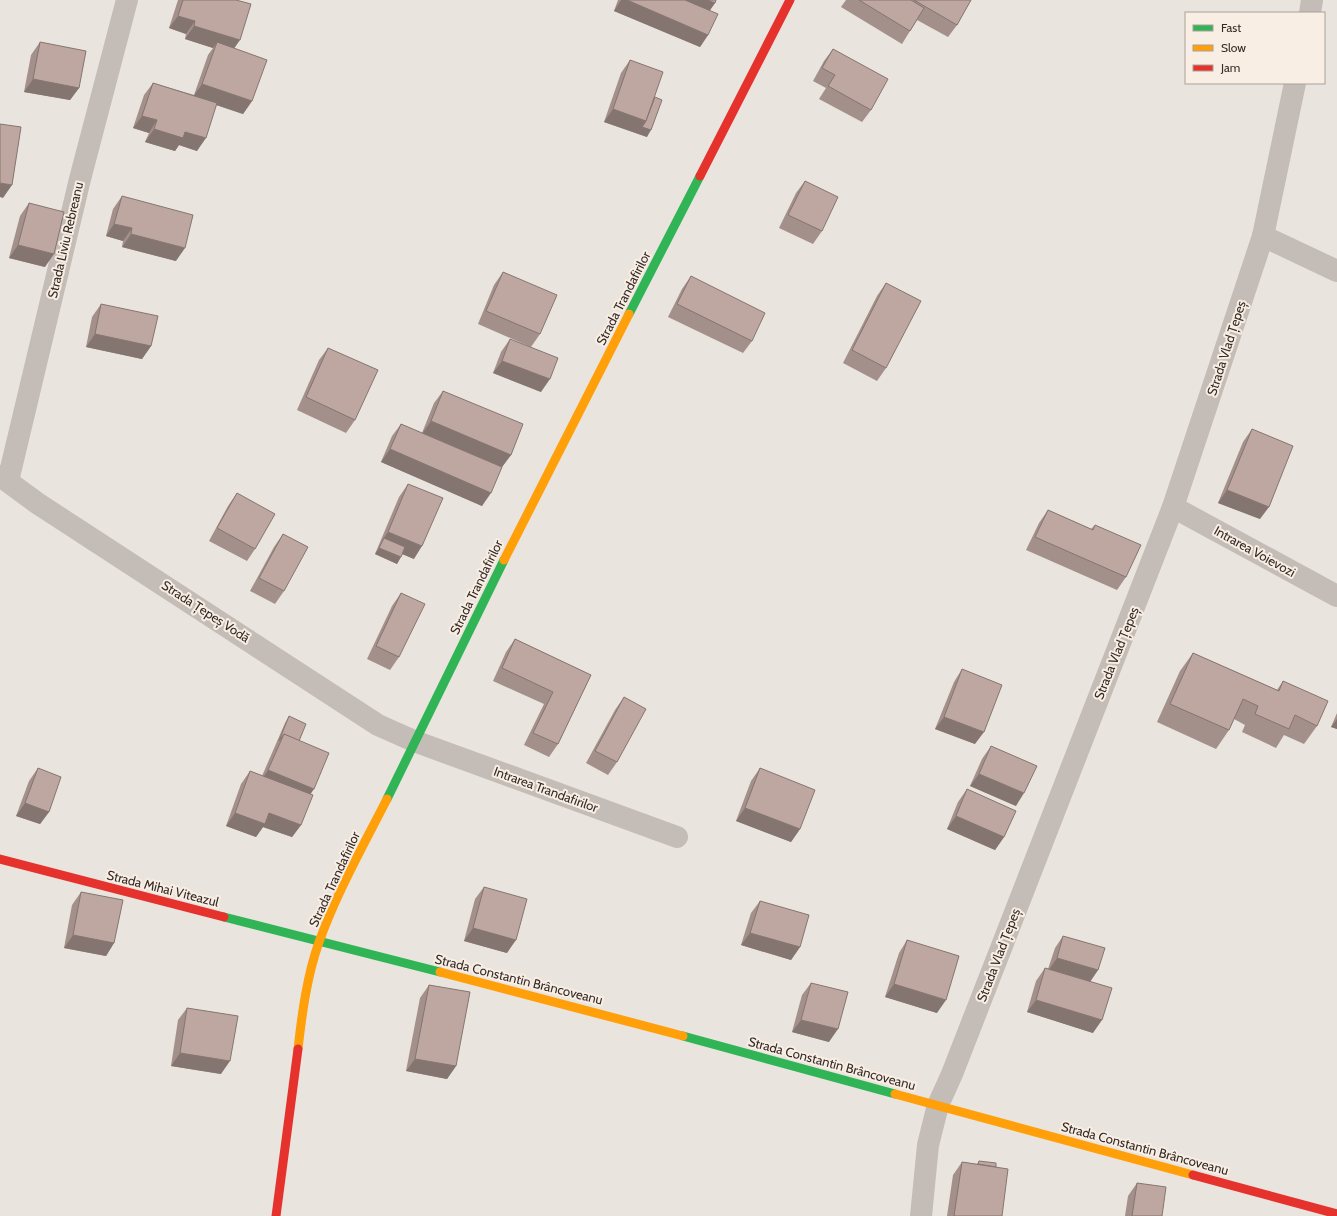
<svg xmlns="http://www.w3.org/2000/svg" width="1337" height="1216" font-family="Cabin,sans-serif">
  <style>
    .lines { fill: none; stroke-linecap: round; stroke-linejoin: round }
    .street { stroke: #c4bcb7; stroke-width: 22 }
    .fast { stroke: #30b455; stroke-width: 9 }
    .slow { stroke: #ff9f0a; stroke-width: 9 }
    .jam { stroke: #e5322d; stroke-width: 9 }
    .wall { fill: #a3908a }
    .shaded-wall { fill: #857570 }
    .building { fill: #bea7a0; stroke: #857570 }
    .labels { text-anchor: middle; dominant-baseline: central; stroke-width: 4; stroke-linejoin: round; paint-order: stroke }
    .street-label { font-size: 13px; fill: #342a26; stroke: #f8eee4 }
  </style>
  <rect width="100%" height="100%" fill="#eae4de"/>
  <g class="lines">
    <g class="street">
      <path d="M 1310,13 L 1312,0"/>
      <path d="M 1263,236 L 1337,271"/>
      <path d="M 0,476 L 37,503 L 378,725 L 414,741 L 677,837"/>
      <path d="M 8,481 L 80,179 L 127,0"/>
      <path d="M 1173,507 L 1337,596"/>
      <path d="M 921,1216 L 928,1145 L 938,1105 L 952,1074 L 1173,507 L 1263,236 L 1295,83"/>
    </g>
    <g class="fast">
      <path d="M 629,314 L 700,176"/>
      <path d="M 387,799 L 504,560"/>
      <path d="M 224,917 L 440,972"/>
      <path d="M 683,1036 L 895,1094"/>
    </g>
    <g class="slow">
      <path d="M 504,560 L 629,314"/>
      <path d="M 440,972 L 683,1036"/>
      <path d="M 298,1049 C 302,1013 307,976 319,942 C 337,892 363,846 387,799"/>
      <path d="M 895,1094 L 1193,1175"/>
    </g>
    <g class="jam">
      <path d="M 700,176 L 790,0"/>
      <path d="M 0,859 L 224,917"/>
      <path d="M 1193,1175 L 1337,1214"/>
      <path d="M 276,1216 L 298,1049"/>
    </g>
  </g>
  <g class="wall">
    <path d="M 178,0 L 236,0 L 234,48 L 252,101 L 243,114 L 216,105 L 197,151 L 179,145 L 175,151 L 145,142 L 149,133 L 133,128 L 144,95 L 153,83 L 194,95 L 208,55 L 213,48 L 185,39 L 186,34 L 169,28 Z"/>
    <path d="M 618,0 L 716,0 L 715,3 L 709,11 L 708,35 L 700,47 L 614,11 Z"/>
    <path d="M 846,0 L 971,0 L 957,25 L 948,37 L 917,20 L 910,31 L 902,44 L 841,7 Z"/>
    <path d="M 40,42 L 79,88 L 70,100 L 24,92 L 31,55 Z"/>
    <path d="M 833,49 L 871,110 L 862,122 L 819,99 L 826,88 L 813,81 L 824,61 Z"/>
    <path d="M 630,60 L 655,97 L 647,137 L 604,122 L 621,73 Z"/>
    <path d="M 805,181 L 822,231 L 813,244 L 779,228 L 796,193 Z"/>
    <path d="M 122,196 L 176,261 L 122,247 L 123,241 L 106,236 L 113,209 Z"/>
    <path d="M 29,203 L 45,267 L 9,258 L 20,216 Z"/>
    <path d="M 503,272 L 540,334 L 531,347 L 478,324 L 494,285 Z"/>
    <path d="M 691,276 L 752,341 L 743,353 L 668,317 L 682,289 Z"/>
    <path d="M 886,283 L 886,368 L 877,381 L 843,363 L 877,296 Z"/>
    <path d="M 101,304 L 151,346 L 142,359 L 86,347 L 92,317 Z"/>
    <path d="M 510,339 L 541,392 L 493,373 L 501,352 Z"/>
    <path d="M 328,348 L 355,420 L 346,433 L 297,410 L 319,360 Z"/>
    <path d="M 443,391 L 511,455 L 502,467 L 482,506 L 381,462 L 392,436 L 401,424 L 422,433 L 434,403 Z"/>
    <path d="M 1252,429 L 1260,519 L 1218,503 L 1243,442 Z"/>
    <path d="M 408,484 L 414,559 L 402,554 L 397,564 L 375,554 L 399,497 Z"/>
    <path d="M 237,493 L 255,549 L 247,561 L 209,541 L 228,506 Z"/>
    <path d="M 1048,510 L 1091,529 L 1095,525 L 1126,577 L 1117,590 L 1026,550 L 1039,523 Z"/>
    <path d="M 283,534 L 284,591 L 275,604 L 250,591 L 274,547 Z"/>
    <path d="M 401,593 L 399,657 L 390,670 L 367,659 L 392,606 Z"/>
    <path d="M 515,639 L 591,675 L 558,744 L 549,757 L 524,745 L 544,704 L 493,681 L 506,652 Z"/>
    <path d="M 1193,653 L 1277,690 L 1283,681 L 1317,726 L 1304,744 L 1284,735 L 1276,748 L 1242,732 L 1245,725 L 1234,719 L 1229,730 L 1216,749 L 1157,722 L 1180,671 Z"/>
    <path d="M 962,669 L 975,744 L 935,729 L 954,682 Z"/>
    <path d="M 624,697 L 617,762 L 608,775 L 586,763 L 615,710 Z"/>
    <path d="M 1337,713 L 1337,729 L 1331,727 Z"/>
    <path d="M 289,716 L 299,741 L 310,794 L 301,825 L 292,837 L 263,827 L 256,837 L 226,826 L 241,784 L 250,771 L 262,776 L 285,723 Z"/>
    <path d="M 991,746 L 1016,806 L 970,786 L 982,759 Z"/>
    <path d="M 38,768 L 49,812 L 40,824 L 16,816 L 29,781 Z"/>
    <path d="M 760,768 L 800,829 L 791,842 L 736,821 L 751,781 Z"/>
    <path d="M 967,789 L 1004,837 L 995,850 L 947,829 L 958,802 Z"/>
    <path d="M 484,887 L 507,953 L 464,941 L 475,899 Z"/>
    <path d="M 81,892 L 114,943 L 106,956 L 64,948 L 72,905 Z"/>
    <path d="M 760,901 L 800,947 L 791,960 L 741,945 L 751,913 Z"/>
    <path d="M 1063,936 L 1098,970 L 1090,982 L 1093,1033 L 1027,1012 L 1036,981 L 1045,968 L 1048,969 L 1055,948 Z"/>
    <path d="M 907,940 L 937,1013 L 885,997 L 899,953 Z"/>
    <path d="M 811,983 L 829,1042 L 792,1032 L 802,995 Z"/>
    <path d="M 429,985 L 456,1066 L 447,1079 L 406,1071 L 420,998 Z"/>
    <path d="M 187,1008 L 221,1074 L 171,1066 L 178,1020 Z"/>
    <path d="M 979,1161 L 996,1167 L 1002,1216 L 947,1216 L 953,1175 L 962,1162 L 977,1164 Z"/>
    <path d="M 1137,1183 L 1162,1216 L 1125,1216 L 1128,1196 Z"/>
  </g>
  <g class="shaded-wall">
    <path d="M 621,0 L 627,0 L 708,35 L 700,47 L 614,11 Z"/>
    <path d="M 669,0 L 707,0 L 715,3 L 706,16 Z"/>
    <path d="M 178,16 L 195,21 L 186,34 L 169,28 Z"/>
    <path d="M 194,26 L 240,40 L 231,53 L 217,42 L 213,48 L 185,39 Z"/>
    <path d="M 33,79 L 79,88 L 70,100 L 24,92 Z"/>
    <path d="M 202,84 L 252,101 L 243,114 L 193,97 Z"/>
    <path d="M 613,109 L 646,121 L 651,130 L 647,137 L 604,122 Z"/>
    <path d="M 142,116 L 157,120 L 149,133 L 133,128 Z"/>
    <path d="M 154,129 L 185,132 L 206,138 L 197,151 L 179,145 L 175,151 L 145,142 Z"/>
    <path d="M 0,183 L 12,185 L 3,198 L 0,197 Z"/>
    <path d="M 114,224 L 132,228 L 123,241 L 106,236 Z"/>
    <path d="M 131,234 L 185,248 L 176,261 L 122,247 Z"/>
    <path d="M 18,245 L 54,254 L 45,267 L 9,258 Z"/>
    <path d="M 95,334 L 151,346 L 142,359 L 86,347 Z"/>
    <path d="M 502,361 L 550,379 L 541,392 L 493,373 Z"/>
    <path d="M 431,421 L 511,455 L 502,467 L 422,434 Z"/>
    <path d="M 390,449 L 491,493 L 482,506 L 381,462 Z"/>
    <path d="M 1227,490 L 1269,507 L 1260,519 L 1218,503 Z"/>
    <path d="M 388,532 L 422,546 L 414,559 L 381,545 L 384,538 L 379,545 Z"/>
    <path d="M 379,548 L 401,557 L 397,564 L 375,554 Z"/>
    <path d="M 944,717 L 984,732 L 975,744 L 935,729 Z"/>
    <path d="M 1337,719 L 1337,729 L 1331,727 Z"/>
    <path d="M 268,770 L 314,789 L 305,802 L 260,782 Z"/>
    <path d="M 979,774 L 1024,793 L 1016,806 L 970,786 Z"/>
    <path d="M 25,803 L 49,812 L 40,824 L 16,816 Z"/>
    <path d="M 745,808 L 800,829 L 791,842 L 736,821 Z"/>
    <path d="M 235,813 L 269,813 L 301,825 L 292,837 L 263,827 L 256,837 L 226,826 Z"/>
    <path d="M 956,816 L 1004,837 L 995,850 L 947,829 Z"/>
    <path d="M 473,928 L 516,940 L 507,953 L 464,941 Z"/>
    <path d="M 750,933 L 800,947 L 791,960 L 741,945 Z"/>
    <path d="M 73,935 L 114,943 L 106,956 L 64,948 Z"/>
    <path d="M 1057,958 L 1098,970 L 1089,983 L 1048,971 Z"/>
    <path d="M 894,984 L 946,1000 L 937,1013 L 885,997 Z"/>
    <path d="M 1036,1000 L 1102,1020 L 1093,1033 L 1027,1012 Z"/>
    <path d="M 801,1020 L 838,1029 L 829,1042 L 792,1032 Z"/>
    <path d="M 180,1053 L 230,1061 L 221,1074 L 171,1066 Z"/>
    <path d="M 415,1059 L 456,1066 L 447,1079 L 406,1071 Z"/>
  </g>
  <g class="building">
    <path d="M 183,0 L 236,0 L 251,4 L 240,40 L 194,26 L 195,21 L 178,16 Z"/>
    <path d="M 627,0 L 685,0 L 718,14 L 708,35 Z"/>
    <path d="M 707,0 L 716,0 L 715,3 Z"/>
    <path d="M 859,0 L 911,0 L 924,8 L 910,31 Z"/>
    <path d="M 914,0 L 971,0 L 957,25 Z"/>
    <path d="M 40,42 L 86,51 L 79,88 L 33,79 Z"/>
    <path d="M 217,42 L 267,60 L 252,101 L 202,84 Z"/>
    <path d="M 833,49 L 888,79 L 871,110 L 828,86 L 835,75 L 822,68 Z"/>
    <path d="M 630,60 L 663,72 L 646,121 L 613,109 Z"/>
    <path d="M 153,83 L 217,103 L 206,138 L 185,132 L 183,138 L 154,129 L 157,120 L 142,116 Z"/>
    <path d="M 655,97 L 662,100 L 651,130 L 642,127 L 646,121 Z"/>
    <path d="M 0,124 L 21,127 L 12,185 L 0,183 Z"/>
    <path d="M 805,181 L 838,197 L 822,231 L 788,215 Z"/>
    <path d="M 122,196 L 193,215 L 185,248 L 131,234 L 132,228 L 114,224 Z"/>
    <path d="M 29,203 L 64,212 L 54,254 L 18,245 Z"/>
    <path d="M 503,272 L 557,295 L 540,334 L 486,311 Z"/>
    <path d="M 691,276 L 765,313 L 752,341 L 677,304 Z"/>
    <path d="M 886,283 L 921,301 L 886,368 L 852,350 Z"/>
    <path d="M 101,304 L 158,316 L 151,346 L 95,334 Z"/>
    <path d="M 510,339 L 558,358 L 550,379 L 502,361 Z"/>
    <path d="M 328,348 L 378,370 L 355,420 L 306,397 Z"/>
    <path d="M 443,391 L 523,424 L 511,455 L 431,421 Z"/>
    <path d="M 401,424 L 502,467 L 491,493 L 390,449 Z"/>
    <path d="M 1252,429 L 1293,446 L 1269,507 L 1227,490 Z"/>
    <path d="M 408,484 L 443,498 L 422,546 L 388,532 Z"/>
    <path d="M 237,493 L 275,514 L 255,549 L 217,528 Z"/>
    <path d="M 1048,510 L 1093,530 L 1095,525 L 1141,545 L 1126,577 L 1035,537 Z"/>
    <path d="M 283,534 L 308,547 L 284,591 L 259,578 Z"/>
    <path d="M 384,538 L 405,547 L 401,557 L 379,548 Z"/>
    <path d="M 401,593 L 425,604 L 399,657 L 376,646 Z"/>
    <path d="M 515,639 L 591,675 L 558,744 L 533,733 L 553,692 L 502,668 Z"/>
    <path d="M 1193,653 L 1279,691 L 1283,681 L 1328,701 L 1317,726 L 1295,715 L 1289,729 L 1255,714 L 1258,706 L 1243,699 L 1229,730 L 1170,704 Z"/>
    <path d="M 962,669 L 1002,685 L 984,732 L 944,717 Z"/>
    <path d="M 624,697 L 646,709 L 617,762 L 595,751 Z"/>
    <path d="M 289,716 L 306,724 L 299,741 L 284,734 L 279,741 Z"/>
    <path d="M 284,734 L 329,753 L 314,789 L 268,770 Z"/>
    <path d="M 991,746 L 1037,766 L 1024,793 L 979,774 Z"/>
    <path d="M 38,768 L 61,777 L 49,812 L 25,803 Z"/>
    <path d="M 760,768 L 815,790 L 800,829 L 745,808 Z"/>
    <path d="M 250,771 L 313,795 L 301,825 L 269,813 L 265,824 L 235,813 Z"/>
    <path d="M 967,789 L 1016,811 L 1004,837 L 956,816 Z"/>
    <path d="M 484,887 L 527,899 L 516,940 L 473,928 Z"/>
    <path d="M 81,892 L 123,900 L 114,943 L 73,935 Z"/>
    <path d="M 760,901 L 809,915 L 800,947 L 750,933 Z"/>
    <path d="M 1063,936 L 1105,948 L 1098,970 L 1057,958 Z"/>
    <path d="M 907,940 L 959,956 L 946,1000 L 894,984 Z"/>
    <path d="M 1045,968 L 1112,988 L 1102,1020 L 1036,1000 Z"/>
    <path d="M 811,983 L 848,992 L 838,1029 L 801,1020 Z"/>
    <path d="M 429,985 L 470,992 L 456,1066 L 415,1059 Z"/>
    <path d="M 187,1008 L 238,1016 L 230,1061 L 180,1053 Z"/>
    <path d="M 979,1161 L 996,1163 L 996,1167 L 978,1164 Z"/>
    <path d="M 962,1162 L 1008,1169 L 1002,1216 L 954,1216 Z"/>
    <path d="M 1137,1183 L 1166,1187 L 1162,1216 L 1132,1216 Z"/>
  </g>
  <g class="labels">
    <g class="street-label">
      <text transform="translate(65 240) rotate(-77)">Strada Liviu Rebreanu</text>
      <text transform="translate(623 298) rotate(-63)">Strada Trandafirilor</text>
      <text transform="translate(1226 348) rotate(-72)">Strada Vlad Țepeș</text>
      <text transform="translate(1255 551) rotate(29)">Intrarea Voievozi</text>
      <text transform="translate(476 587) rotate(-64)">Strada Trandafirilor</text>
      <text transform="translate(206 611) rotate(33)">Strada Țepeș Vodă</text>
      <text transform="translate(1116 653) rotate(-68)">Strada Vlad Țepeș</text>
      <text transform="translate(546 789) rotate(20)">Intrarea Trandafirilor</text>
      <text transform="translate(334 879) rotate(-65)">Strada Trandafirilor</text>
      <text transform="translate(163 888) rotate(14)">Strada Mihai Viteazul</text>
      <text transform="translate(998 955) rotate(-69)">Strada Vlad Țepeș</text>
      <text transform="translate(519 979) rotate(14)">Strada Constantin Brâncoveanu</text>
      <text transform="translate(832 1063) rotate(15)">Strada Constantin Brâncoveanu</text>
      <text transform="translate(1145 1148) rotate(15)">Strada Constantin Brâncoveanu</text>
    </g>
  </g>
  <rect x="1185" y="12" width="140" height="72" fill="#f8eee4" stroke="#aaa098"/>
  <rect x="1193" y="25" width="20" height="6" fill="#30b455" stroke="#aaa098"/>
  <text x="1221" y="32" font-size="12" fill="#342a26">Fast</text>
  <rect x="1193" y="45" width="20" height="6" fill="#ff9f0a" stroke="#aaa098"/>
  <text x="1221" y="52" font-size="12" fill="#342a26">Slow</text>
  <rect x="1193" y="65" width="20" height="6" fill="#e5322d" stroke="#aaa098"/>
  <text x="1221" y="72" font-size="12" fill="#342a26">Jam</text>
</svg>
